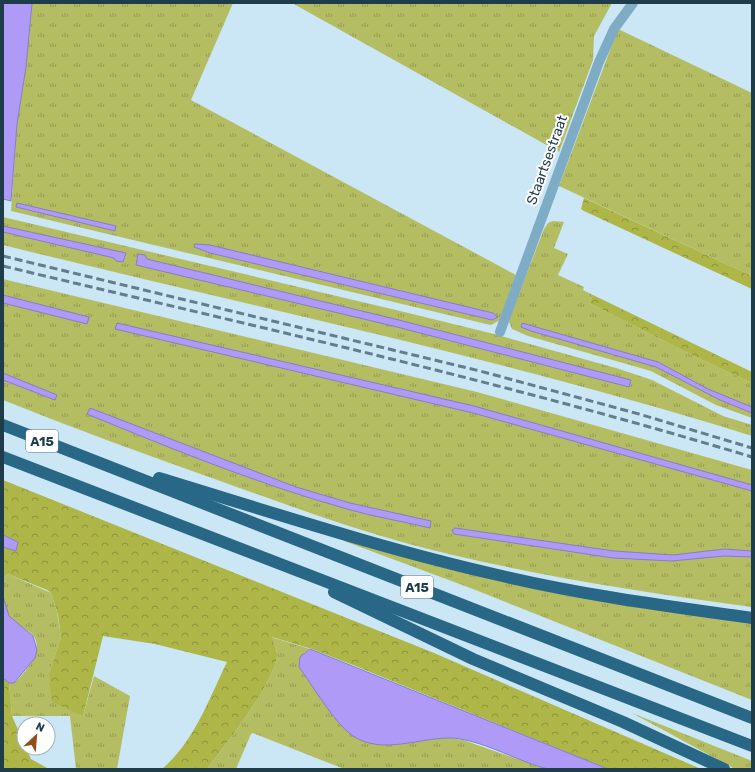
<svg xmlns="http://www.w3.org/2000/svg" width="755" height="772" font-family="Rubik,sans-serif">
  <style>
    .grass { fill: url(#grass-tufts) }
    .forest { fill: url(#forest-crowns) }
    .water { fill: #b09af8; stroke: #847ec4 }
    .lines { fill: none; stroke-linecap: round; stroke-linejoin: round }
    .street { stroke: #7facc5; stroke-width: 10 }
    .highway { stroke: #286786; stroke-width: 12 }
    .rail { stroke: #627e8d; stroke-width: 3; stroke-dasharray: 8 4; stroke-linecap: butt }
    .labels { text-anchor: middle; dominant-baseline: central; stroke-width: 4; stroke-linejoin: round; paint-order: stroke }
    .shield { fill: #fff; stroke: #627681; stroke-width: 1 }
    .shield-label { font-size: 13px; font-weight: bold; fill: #1f3c4b }
    .street-label { font-size: 14px; fill: #1f3c4b; stroke: #fff }
  </style>
  <defs>
    <pattern id="grass-tufts" width="24" height="20" patternUnits="userSpaceOnUse"><rect width="24" height="20" fill="#b5bd63"/><path d="M3 7l-1-3M5 7V3M7 7l1-3M15 17l-1-3M17 17v-4M19 17l1-3" fill="none" stroke="#939b54"/></pattern>
    <pattern id="forest-crowns" width="20" height="18" patternUnits="userSpaceOnUse"><rect width="20" height="18" fill="#adb647"/><path d="M2 6a3 3 0 1 1 6 0M12 15a3 3 0 1 1 6 0" fill="none" stroke="#8c953d"/></pattern>
  </defs>
  <rect width="100%" height="100%" fill="#cbe6f5"/>
  <g class="grass">
    <path d="M 32,3 L 233,3 L 191,100 L 516,275 L 500,320 L 491,325 L 482,323 L 11,211 L 17,124 L 26,67 Z"/>
    <path d="M 292,3 L 612,3 L 594,36 L 593,60 L 559,152 Z"/>
    <path d="M 618,29 L 752,93 L 752,276 L 559,186 Z"/>
    <path d="M 3,217 L 396,310 L 494,334 L 616,368 L 652,380 L 723,416 L 752,425 L 752,436 C 506,359 253,307 3,245 Z"/>
    <path d="M 553,221 L 564,222 L 554,248 L 568,254 L 558,275 L 584,287 L 583,290 L 593,295 L 589,303 L 700,359 L 752,383 L 752,418 L 716,405 L 651,371 L 528,336 L 512,329 L 509,322 L 510,317 L 544,229 L 548,223 Z"/>
    <path d="M 3,279 L 477,392 L 752,470 L 752,607 C 637,591 522,574 409,544 C 346,527 285,504 223,482 C 149,456 76,429 3,400 Z"/>
    <path d="M 344,539 L 432,565 L 475,575 L 752,621 L 752,700 L 473,589 L 344,541 Z"/>
    <path d="M 8,574 L 51,593 L 57,612 L 61,637 L 49,674 L 83,716 L 94,676 L 130,696 L 117,769 L 76,769 L 70,716 L 12,716 L 9,683 L 14,683 C 25,674 46,648 32,634 C 25,628 14,624 10,617 C 3,605 3,591 3,578 Z"/>
    <path d="M 271,637 L 310,649 L 304,653 L 346,729 L 361,740 L 372,743 L 448,738 L 463,740 L 546,769 L 344,769 L 253,733 L 251,734 L 236,769 L 207,769 C 224,747 277,680 277,654 C 277,649 273,642 271,637 Z"/>
    <path d="M 632,713 L 752,761 L 752,769 L 735,769 Z"/>
  </g>
  <g class="forest">
    <path d="M 584,198 L 752,276 L 752,289 L 584,211 L 581,209 Z"/>
    <path d="M 593,295 L 752,372 L 752,383 L 700,359 L 589,303 Z"/>
    <path d="M 3,480 L 434,653 L 701,769 L 608,769 L 358,667 L 312,649 L 272,637 C 273,642 277,649 277,654 C 277,680 224,747 207,769 L 162,769 C 194,742 209,699 227,662 L 155,644 L 103,636 L 83,716 L 52,702 L 49,674 L 61,637 L 58,615 L 51,593 L 47,590 L 8,574 L 3,578 L 3,547 L 16,551 L 18,542 L 3,535 Z"/>
    <path d="M 3,678 L 9,683 L 12,716 L 24,743 L 24,748 L 26,748 L 31,759 L 49,769 L 3,769 Z"/>
  </g>
  <g class="water">
    <path d="M 3,3 L 32,3 L 26,67 L 17,124 L 11,201 L 3,199 Z"/>
    <path d="M 17,203 L 116,226 L 115,231 L 16,207 Z"/>
    <path d="M 3,226 L 126,253 L 123,262 L 116,261 L 114,258 L 3,232 Z"/>
    <path d="M 195,244 L 210,245 L 493,313 L 498,317 L 492,320 L 210,253 L 194,247 Z"/>
    <path d="M 138,254 L 145,255 L 147,259 L 395,319 L 631,380 L 629,387 L 393,326 L 136,265 Z"/>
    <path d="M 3,295 L 89,317 L 87,324 L 3,303 Z"/>
    <path d="M 117,323 L 474,406 L 752,485 L 752,491 L 473,413 L 115,329 Z"/>
    <path d="M 522,323 L 658,362 L 708,389 L 752,407 L 752,413 L 720,400 L 656,367 L 531,331 L 521,327 Z"/>
    <path d="M 3,373 L 57,395 L 55,400 L 3,380 Z"/>
    <path d="M 90,408 L 296,487 L 350,503 L 431,521 L 430,528 C 402,521 374,517 347,509 C 258,484 172,449 87,414 Z"/>
    <path d="M 455,528 L 614,551 L 673,555 L 724,549 L 752,551 L 752,557 L 724,556 L 672,561 L 613,558 L 454,534 L 452,530 Z"/>
    <path d="M 3,535 L 18,542 L 16,551 L 3,547 Z"/>
    <path d="M 3,596 L 9,616 L 33,636 L 37,650 L 35,658 L 14,683 L 9,683 L 3,678 Z"/>
    <path d="M 310,649 L 608,769 C 592,769 557,772 544,768 C 515,760 478,738 449,738 C 418,738 382,755 353,736 C 334,723 313,686 299,667 L 300,657 Z"/>
  </g>
  <g class="lines">
    <path class="street" d="M 500,332 L 599,62 L 614,29 L 633,3"/>
    <g class="highway">
      <path d="M 3,425 L 752,718"/>
      <path d="M 3,457 L 752,746"/>
      <path d="M 159,478 C 271,512 383,549 498,575 C 582,595 667,606 752,618"/>
      <path d="M 334,592 L 473,659 L 623,722 L 724,769"/>
    </g>
    <g class="rail">
      <path d="M 3,256 L 480,371 L 639,414 L 752,448"/>
      <path d="M 3,266 C 254,326 505,382 752,457"/>
    </g>
  </g>
  <g class="labels">
    <g class="shield">
      <rect x="26" y="430" width="32" height="22" rx="3"/>
      <rect x="401" y="576" width="32" height="22" rx="3"/>
    </g>
    <g class="shield-label">
      <text x="42" y="441">A15</text>
      <text x="417" y="587">A15</text>
    </g>
    <g class="street-label">
      <text transform="translate(547 160) rotate(-70)">Staartsestraat</text>
    </g>
  </g>
  <rect width="755" height="772" fill="none" stroke="#1f3c4b" stroke-width="8"/>
  <g transform="translate(36 736) rotate(26)"><circle r="19" fill="#ffffff" stroke="#a5b1b7"/>
  <path d="M0-3L7 15L0 10L-7 15Z" fill="#8f4d1b"/>
  <text y="-6" font-size="11" font-weight="bold" text-anchor="middle" fill="#1f3c4b">N</text>
  </g>
</svg>
